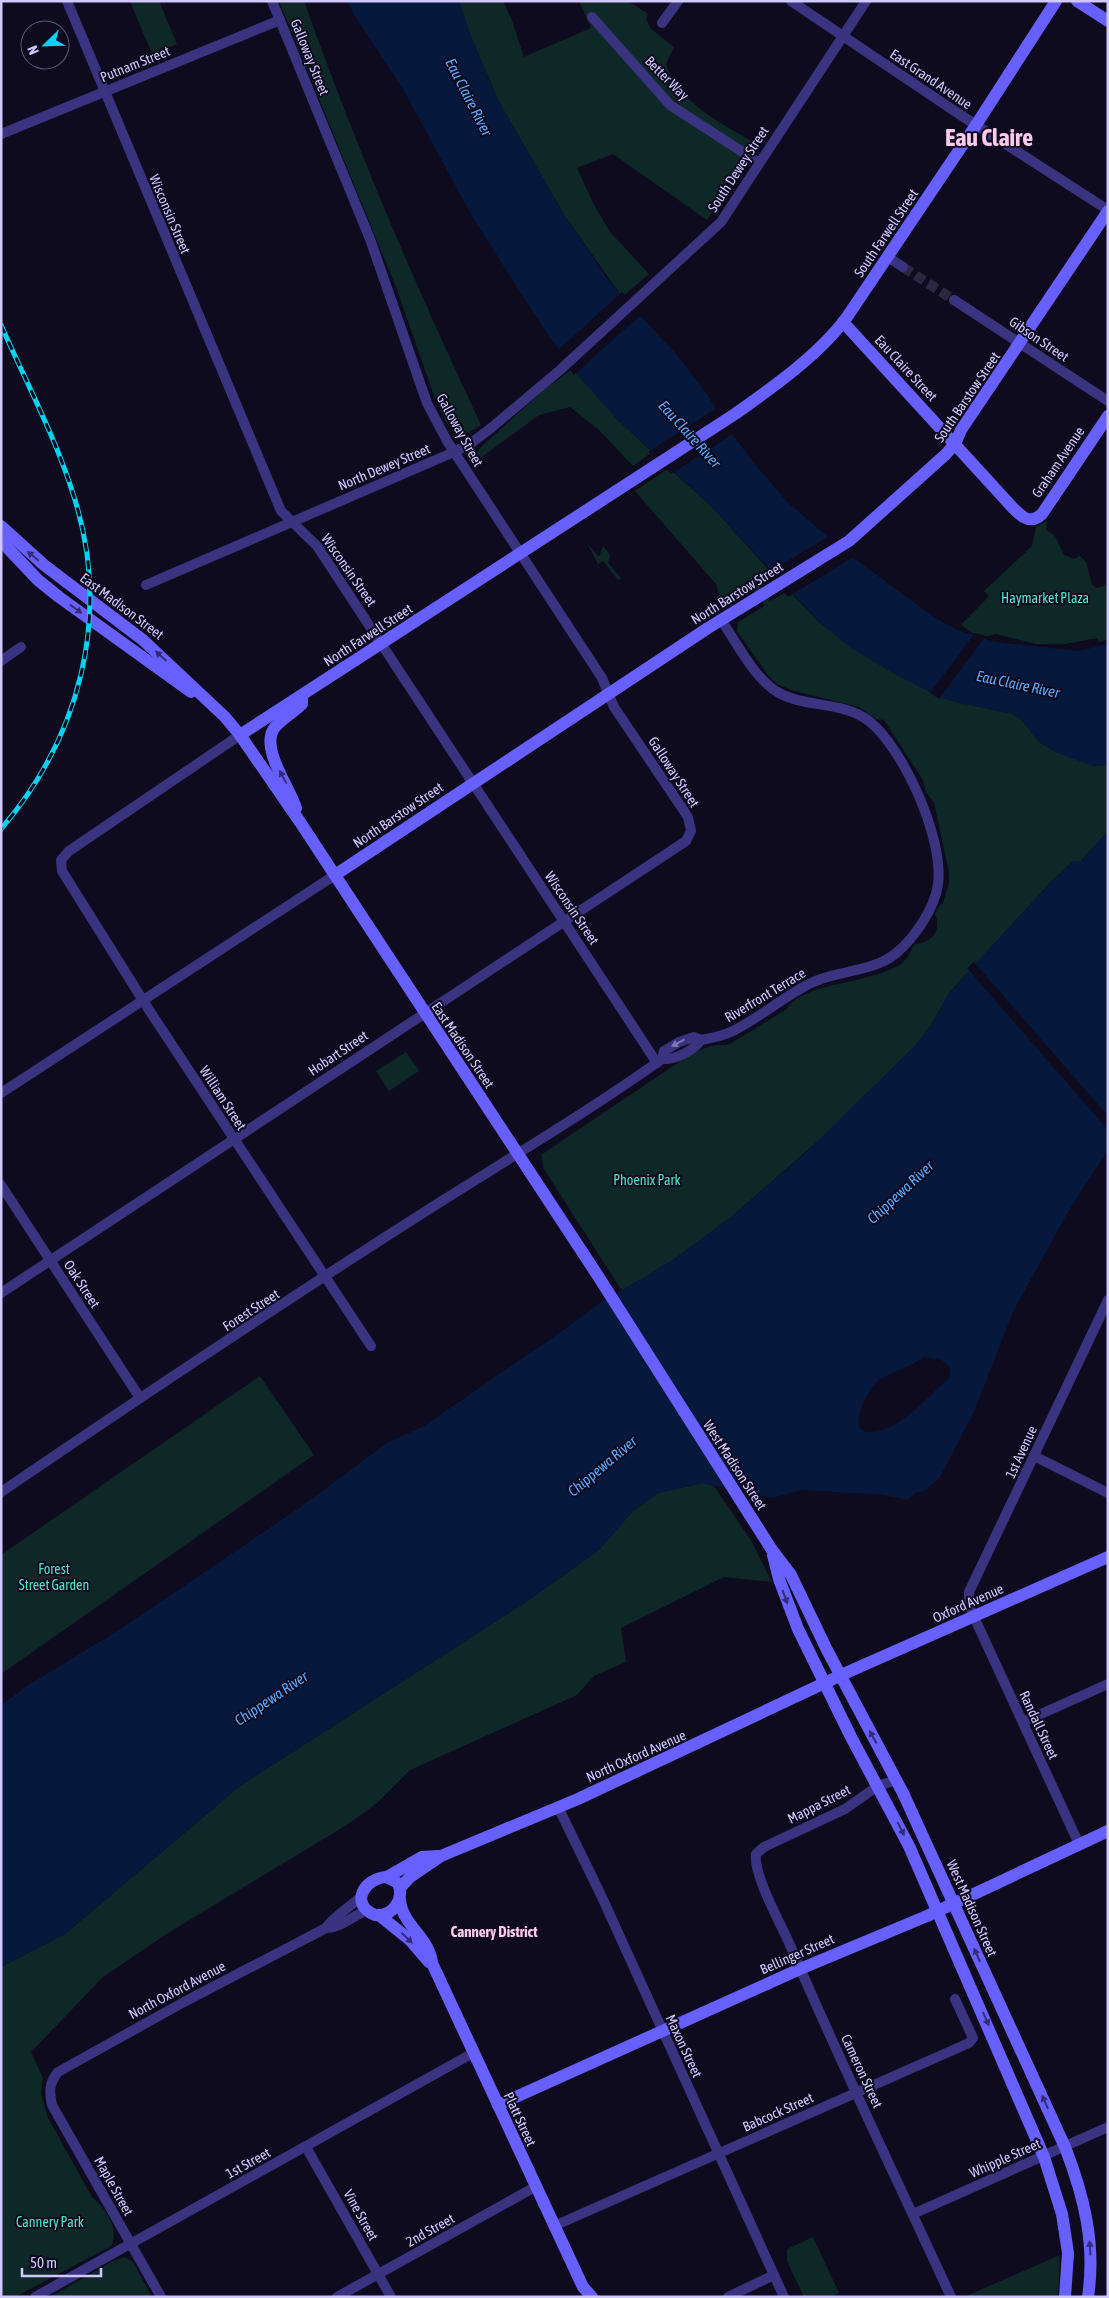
<svg xmlns="http://www.w3.org/2000/svg" width="1109" height="2298" font-family="'Asap Condensed',sans-serif">
  <style>
    .green { fill: #0e2828 }
    .water { fill: #06183c; fill-rule: evenodd }
    .pier { fill: #0f0b1e }
    .lines { fill: none; stroke-linecap: round; stroke-linejoin: round }
    .street-tunnel { stroke: #2c2740; stroke-width: 10; stroke-dasharray: 10 5; stroke-linecap: butt }
    .street { stroke: #393380; stroke-width: 10 }
    .secondary { stroke: #685fff; stroke-width: 12 }
    .rail-casing { stroke: #00d3f3; stroke-width: 5 }
    .rail { stroke: #0f0b1e; stroke-width: 3; stroke-dasharray: 9; stroke-linecap: butt }
    .oneway { fill: #332d78 }
    .oneway2 { fill: #7d76b9 }
    .labels { text-anchor: middle; dominant-baseline: central; stroke-width: 4; stroke-linejoin: round; paint-order: stroke }
    .street-label { font-size: 14px; fill: #d0c8ff; stroke: #0f0b1e }
    .park-label { font-size: 14px; fill: #4fe4c4; stroke: #0f0b1e }
    .water-label { font-size: 15px; font-style: italic; fill: #56abff; stroke: #0f0b1e }
    .neighbourhood-label { font-size: 15px; font-weight: bold; fill: #ffcaea; stroke: #0f0b1e }
    .town-label { font-size: 24px; font-weight: bold; fill: #ffcaea; stroke: #0f0b1e }
  </style>
  <rect width="100%" height="100%" fill="#0f0b1e"/>
  <g class="green">
    <path d="M 130,1 L 159,1 L 177,44 L 152,54 Z"/>
    <path d="M 279,1 L 304,1 C 355,145 416,287 481,425 L 469,432 L 461,435 L 455,433 L 446,422 L 433,393 L 396,287 Z"/>
    <path d="M 459,1 L 503,1 L 511,18 L 524,57 L 591,28 L 579,1 L 628,1 L 648,14 L 646,18 L 651,29 L 674,47 L 666,64 C 679,105 724,124 758,145 L 707,220 L 613,154 L 577,168 L 594,205 L 610,232 L 649,274 L 622,297 L 565,216 L 499,102 L 470,34 Z"/>
    <path d="M 573,369 L 616,418 L 652,452 L 633,466 L 599,430 L 570,407 L 539,415 L 476,461 L 475,456 L 480,448 L 546,388 Z"/>
    <path d="M 669,468 L 712,507 L 770,571 L 766,575 L 770,579 L 760,585 L 770,601 L 784,593 L 788,597 L 792,594 L 819,622 L 851,647 L 890,671 L 942,698 L 960,703 L 1013,714 L 1022,720 L 1039,742 L 1056,752 L 1094,766 L 1108,765 L 1108,831 L 1081,861 L 1073,861 L 1050,883 L 949,993 L 931,1025 L 916,1045 L 834,1127 L 731,1217 L 673,1260 L 622,1291 L 544,1169 L 541,1155 L 694,1052 L 711,1046 L 730,1044 L 787,1009 C 802,982 874,984 902,963 C 909,957 910,951 915,944 C 932,943 942,930 935,914 L 939,906 L 943,903 L 949,883 L 949,872 L 934,803 L 926,792 L 923,780 L 884,720 L 876,719 L 859,707 L 791,690 L 777,684 L 768,675 L 737,631 L 738,622 L 765,606 L 753,589 L 723,607 L 716,584 L 635,491 Z"/>
    <path d="M 1047,521 L 1046,530 L 1055,536 L 1064,555 L 1074,559 L 1080,556 L 1086,562 L 1092,585 L 1097,588 L 1106,585 L 1108,586 L 1108,639 L 1099,642 L 1097,638 L 1065,644 L 1036,644 L 995,634 C 982,640 971,633 961,625 L 989,596 L 984,591 L 1032,546 L 1036,527 Z"/>
    <path d="M 587,543 L 599,557 L 603,546 L 610,555 L 608,563 L 621,578 L 618,580 L 603,561 L 598,564 Z"/>
    <path d="M 406,1052 L 419,1071 L 389,1091 L 376,1071 Z"/>
    <path d="M 260,1376 L 314,1455 L 1,1674 L 1,1555 Z"/>
    <path d="M 703,1483 L 714,1486 L 752,1542 L 772,1582 L 724,1577 L 621,1628 L 626,1662 L 594,1676 L 577,1695 L 410,1770 L 376,1804 L 345,1826 L 168,1933 L 103,1977 L 31,2052 L 43,2078 L 41,2093 L 47,2116 L 92,2197 C 106,2209 120,2228 111,2246 L 15,2297 L 1,2297 L 1,1967 L 65,1934 L 240,1786 L 526,1602 L 599,1550 L 632,1512 L 658,1493 Z"/>
    <path d="M 813,2237 L 839,2293 L 831,2297 L 804,2297 L 787,2261 L 787,2249 Z"/>
    <path d="M 1060,2255 L 1058,2297 L 964,2297 Z"/>
    <path d="M 125,2257 L 133,2262 L 152,2297 L 50,2297 L 113,2261 Z"/>
  </g>
  <g class="water">
    <path d="M 348,1 L 459,1 L 470,34 L 499,102 L 565,216 L 607,278 L 622,297 L 673,350 L 707,394 L 727,427 L 753,462 L 787,502 L 848,554 L 934,617 L 957,630 L 995,642 L 1079,651 L 1108,644 L 1108,765 L 1094,766 L 1056,752 L 1039,742 L 1022,720 L 1013,714 L 960,703 L 942,698 L 890,671 L 851,648 L 819,622 L 712,507 L 616,418 L 576,373 L 544,329 L 473,218 L 403,89 L 353,13 Z"/>
    <path d="M 1108,831 L 1108,1150 L 1069,1210 L 1013,1312 L 974,1412 L 940,1477 L 926,1490 L 915,1493 L 908,1500 L 884,1495 L 802,1490 L 771,1498 L 703,1483 L 658,1493 L 632,1512 L 599,1550 L 526,1602 L 240,1786 L 65,1934 L 1,1967 L 1,1705 L 30,1684 L 119,1630 L 302,1506 L 387,1443 L 424,1426 L 575,1322 L 598,1304 L 673,1260 L 731,1217 L 803,1155 L 916,1045 L 931,1025 L 949,993 L 1050,883 L 1073,861 L 1081,861 ZM 923,1357 L 942,1360 L 950,1368 L 950,1377 C 934,1391 918,1409 901,1421 C 878,1436 845,1441 864,1402 C 867,1396 869,1390 874,1385 C 887,1371 908,1370 923,1357 Z"/>
  </g>
  <g class="pier">
    <path d="M 622,292 L 642,314 L 574,375 L 557,351 Z"/>
    <path d="M 718,407 L 734,433 L 671,474 L 648,452 Z"/>
    <path d="M 829,536 L 855,556 L 790,596 L 768,573 Z"/>
    <path d="M 975,633 L 986,636 L 939,699 L 930,693 Z"/>
    <path d="M 974,962 L 1108,1116 L 1108,1130 L 967,968 Z"/>
  </g>
  <g class="lines">
    <path class="street-tunnel" d="M 903,267 L 954,300"/>
    <g class="street">
      <path d="M 67,1 L 281,511 L 317,546 L 657,1063"/>
      <path d="M 791,1 L 962,116 L 1108,210"/>
      <path d="M 592,17 L 670,105 L 758,162"/>
      <path d="M 662,23 L 678,1"/>
      <path d="M 1,134 L 280,20"/>
      <path d="M 888,257 L 903,267"/>
      <path d="M 954,300 L 1108,401"/>
      <path d="M 146,585 L 454,452 L 470,444 L 491,428 L 560,370 L 721,222 L 866,1"/>
      <path d="M 1,661 L 21,647"/>
      <path d="M 240,735 L 69,851 L 61,860 L 62,871 L 149,1010 L 371,1346"/>
      <path d="M 662,1059 L 664,1051 L 679,1042 L 694,1037 L 701,1040 C 712,1038 723,1036 733,1031 C 759,1018 782,998 807,985 C 834,970 871,973 895,954 C 914,939 935,908 938,884 C 944,839 904,749 869,721 C 843,701 807,708 779,693 C 755,680 737,643 721,620"/>
      <path d="M 1,1093 L 335,875"/>
      <path d="M 1,1185 L 140,1398"/>
      <path d="M 1,1293 L 686,841 L 691,831 L 688,817 L 614,707 L 602,678 L 447,441 L 427,403 L 370,239 L 272,1"/>
      <path d="M 1034,1456 L 1108,1493"/>
      <path d="M 1,1492 C 148,1392 295,1294 445,1199 C 518,1153 592,1109 662,1059 C 675,1060 693,1051 701,1040"/>
      <path d="M 1023,1722 L 1108,1684"/>
      <path d="M 896,1780 L 878,1786 L 845,1809 L 764,1847 L 756,1854 C 753,1875 781,1924 790,1945 C 841,2064 897,2180 951,2297"/>
      <path d="M 558,1807 L 600,1893 L 784,2297"/>
      <path d="M 1079,1844 L 974,1617 L 969,1605 L 969,1592 L 1108,1300"/>
      <path d="M 326,1928 C 331,1919 352,1905 362,1896"/>
      <path d="M 306,2147 L 391,2297"/>
      <path d="M 913,2214 L 1108,2127"/>
      <path d="M 554,2226 L 969,2043 L 973,2038 L 955,1999"/>
      <path d="M 35,2297 L 473,2053"/>
      <path d="M 161,2297 L 52,2105 C 49,2091 49,2083 58,2072 L 184,2002 L 326,1928 C 338,1929 355,1915 367,1910"/>
      <path d="M 337,2297 L 535,2187"/>
      <path d="M 728,2297 L 774,2275"/>
    </g>
    <g class="secondary">
      <path d="M 1077,1 L 1108,21"/>
      <path d="M 843,322 L 1013,508 C 1022,517 1030,525 1042,514 L 1108,416"/>
      <path d="M 1,526 L 44,565 L 143,640 L 225,717 L 240,735 L 300,822 L 598,1276 L 772,1550 L 791,1575 L 827,1650 L 903,1793 L 1065,2147 C 1084,2196 1096,2244 1088,2297"/>
      <path d="M 1,541 L 38,580 L 59,597 L 191,692"/>
      <path d="M 240,735 L 735,414 C 772,388 820,354 847,317 L 976,125 L 1056,1"/>
      <path d="M 296,808 C 289,786 259,747 275,727 C 283,718 294,712 302,704 L 302,697"/>
      <path d="M 335,875 L 708,628 L 849,541 L 945,455 L 955,444 L 961,430 L 1108,211"/>
      <path d="M 773,1555 L 779,1579 L 798,1629 L 851,1737 L 909,1846 L 1044,2157 L 1062,2214 L 1068,2253 L 1065,2297"/>
      <path d="M 387,1877 L 398,1883 C 405,1899 393,1917 375,1915 C 349,1904 364,1878 387,1877 Z"/>
      <path d="M 387,1877 L 422,1857 L 438,1856"/>
      <path d="M 400,1888 L 410,1877 L 441,1856 L 578,1799 L 848,1672 L 1108,1557"/>
      <path d="M 400,1900 C 402,1925 430,1938 432,1963 L 583,2287 L 592,2297"/>
      <path d="M 379,1915 L 410,1940 L 429,1962"/>
      <path d="M 498,2105 L 800,1969 L 927,1916 L 1108,1831"/>
    </g>
    <g class="rail-casing">
      <path id="rail" d="M 1,325 C 26,382 57,440 75,500 C 111,617 80,737 1,829"/>
    </g>
    <use href="#rail" class="rail"/>
  </g>
  <defs><path id="oneway-solid" d="M-6-.8H1V-3.2L6.5 0L1 3.2V.8H-6Z" transform="scale(1.25)"/></defs>
  <g class="oneway">
    <use href="#oneway-solid" transform="translate(33 556) rotate(-141)"/>
    <use href="#oneway-solid" transform="translate(76 609) rotate(36)"/>
    <use href="#oneway-solid" transform="translate(161 656) rotate(-138)"/>
    <use href="#oneway-solid" transform="translate(283 777) rotate(-118)"/>
    <use href="#oneway-solid" transform="translate(785 1597) rotate(70)"/>
    <use href="#oneway-solid" transform="translate(873 1737) rotate(-119)"/>
    <use href="#oneway-solid" transform="translate(901 1829) rotate(63)"/>
    <use href="#oneway-solid" transform="translate(407 1938) rotate(44)"/>
    <use href="#oneway-solid" transform="translate(977 1955) rotate(-114)"/>
    <use href="#oneway-solid" transform="translate(986 2019) rotate(66)"/>
    <use href="#oneway-solid" transform="translate(1045 2102) rotate(-114)"/>
    <use href="#oneway-solid" transform="translate(1090 2248) rotate(-93)"/>
  </g>
  <use class="oneway2" href="#oneway-solid" transform="translate(678 1043) rotate(152)"/>
  <g class="labels">
    <g class="street-label">
      <text transform="translate(310 57) rotate(68)">Galloway Street</text>
      <text transform="translate(135 64) rotate(-22)">Putnam Street</text>
      <text transform="translate(667 78) rotate(45)">Better Way</text>
      <text transform="translate(931 79) rotate(34)">East Grand Avenue</text>
      <text transform="translate(738 169) rotate(-57)">South Dewey Street</text>
      <text transform="translate(170 214) rotate(67)">Wisconsin Street</text>
      <text transform="translate(886 233) rotate(-56)">South Farwell Street</text>
      <text transform="translate(1039 339) rotate(34)">Gibson Street</text>
      <text transform="translate(906 368) rotate(47)">Eau Claire Street</text>
      <text transform="translate(967 397) rotate(-56)">South Barstow Street</text>
      <text transform="translate(460 430) rotate(61)">Galloway Street</text>
      <text transform="translate(1058 462) rotate(-56)">Graham Avenue</text>
      <text transform="translate(384 467) rotate(-23)">North Dewey Street</text>
      <text transform="translate(349 570) rotate(55)">Wisconsin Street</text>
      <text transform="translate(737 593) rotate(-32)">North Barstow Street</text>
      <text transform="translate(122 606) rotate(37)">East Madison Street</text>
      <text transform="translate(368 635) rotate(-33)">North Farwell Street</text>
      <text transform="translate(674 772) rotate(57)">Galloway Street</text>
      <text transform="translate(398 815) rotate(-34)">North Barstow Street</text>
      <text transform="translate(572 908) rotate(56)">Wisconsin Street</text>
      <text transform="translate(765 995) rotate(-31)">Riverfront Terrace</text>
      <text transform="translate(463 1045) rotate(56)">East Madison Street</text>
      <text transform="translate(338 1053) rotate(-34)">Hobart Street</text>
      <text transform="translate(223 1098) rotate(57)">William Street</text>
      <text transform="translate(82 1284) rotate(57)">Oak Street</text>
      <text transform="translate(251 1310) rotate(-33)">Forest Street</text>
      <text transform="translate(1021 1452) rotate(-65)">1st Avenue</text>
      <text transform="translate(735 1465) rotate(57)">West Madison Street</text>
      <text transform="translate(968 1603) rotate(-24)">Oxford Avenue</text>
      <text transform="translate(1039 1725) rotate(65)">Randall Street</text>
      <text transform="translate(636 1756) rotate(-24)">North Oxford Avenue</text>
      <text transform="translate(819 1804) rotate(-27)">Mappa Street</text>
      <text transform="translate(972 1908) rotate(66)">West Madison Street</text>
      <text transform="translate(797 1954) rotate(-24)">Bellinger Street</text>
      <text transform="translate(177 1990) rotate(-28)">North Oxford Avenue</text>
      <text transform="translate(684 2046) rotate(65)">Maxon Street</text>
      <text transform="translate(862 2071) rotate(65)">Cameron Street</text>
      <text transform="translate(778 2112) rotate(-24)">Babcock Street</text>
      <text transform="translate(520 2119) rotate(65)">Platt Street</text>
      <text transform="translate(1005 2158) rotate(-24)">Whipple Street</text>
      <text transform="translate(248 2163) rotate(-29)">1st Street</text>
      <text transform="translate(114 2186) rotate(61)">Maple Street</text>
      <text transform="translate(361 2215) rotate(61)">Vine Street</text>
      <text transform="translate(430 2230) rotate(-29)">2nd Street</text>
    </g>
    <g class="park-label">
      <text x="1045" y="598">Haymarket Plaza</text>
      <text x="647" y="1180">Phoenix Park</text>
      <text x="54" y="1569">Forest<tspan x="54" dy="16">Street Garden</tspan></text>
      <text x="50" y="2222">Cannery Park</text>
    </g>
    <g class="water-label">
      <text transform="translate(469 97) rotate(63)">Eau Claire River</text>
      <text transform="translate(690 434) rotate(48)">Eau Claire River</text>
      <text transform="translate(1018 684) rotate(12)">Eau Claire River</text>
      <text transform="translate(900 1192) rotate(-43)">Chippewa River</text>
      <text transform="translate(602 1466) rotate(-40)">Chippewa River</text>
      <text transform="translate(271 1698) rotate(-34)">Chippewa River</text>
    </g>
    <g class="neighbourhood-label">
      <text x="494" y="1931">Cannery District</text>
    </g>
    <g class="town-label">
      <text x="989" y="137">Eau Claire</text>
    </g>
  </g>
  <rect width="1109" height="2298" fill="none" stroke="#d0c8ff" stroke-width="5"/>
  <g transform="translate(45 45) rotate(247)"><circle r="24" fill="#0f0b1e" stroke="#5c5778"/>
  <path d="M0-4L9 19L0 12L-9 19Z" fill="#00d3f3"/>
  <text y="-8" font-size="14" font-weight="bold" text-anchor="middle" fill="#d0c8ff">N</text>
  </g>
  <path d="M22 2268v8h79v-8" fill="none" stroke="#d0c8ff" stroke-width="2.5"/>
  <text x="30" y="2268" font-size="15" fill="#d0c8ff" stroke="#0f0b1e" stroke-width="4" paint-order="stroke">50 m</text>
</svg>
